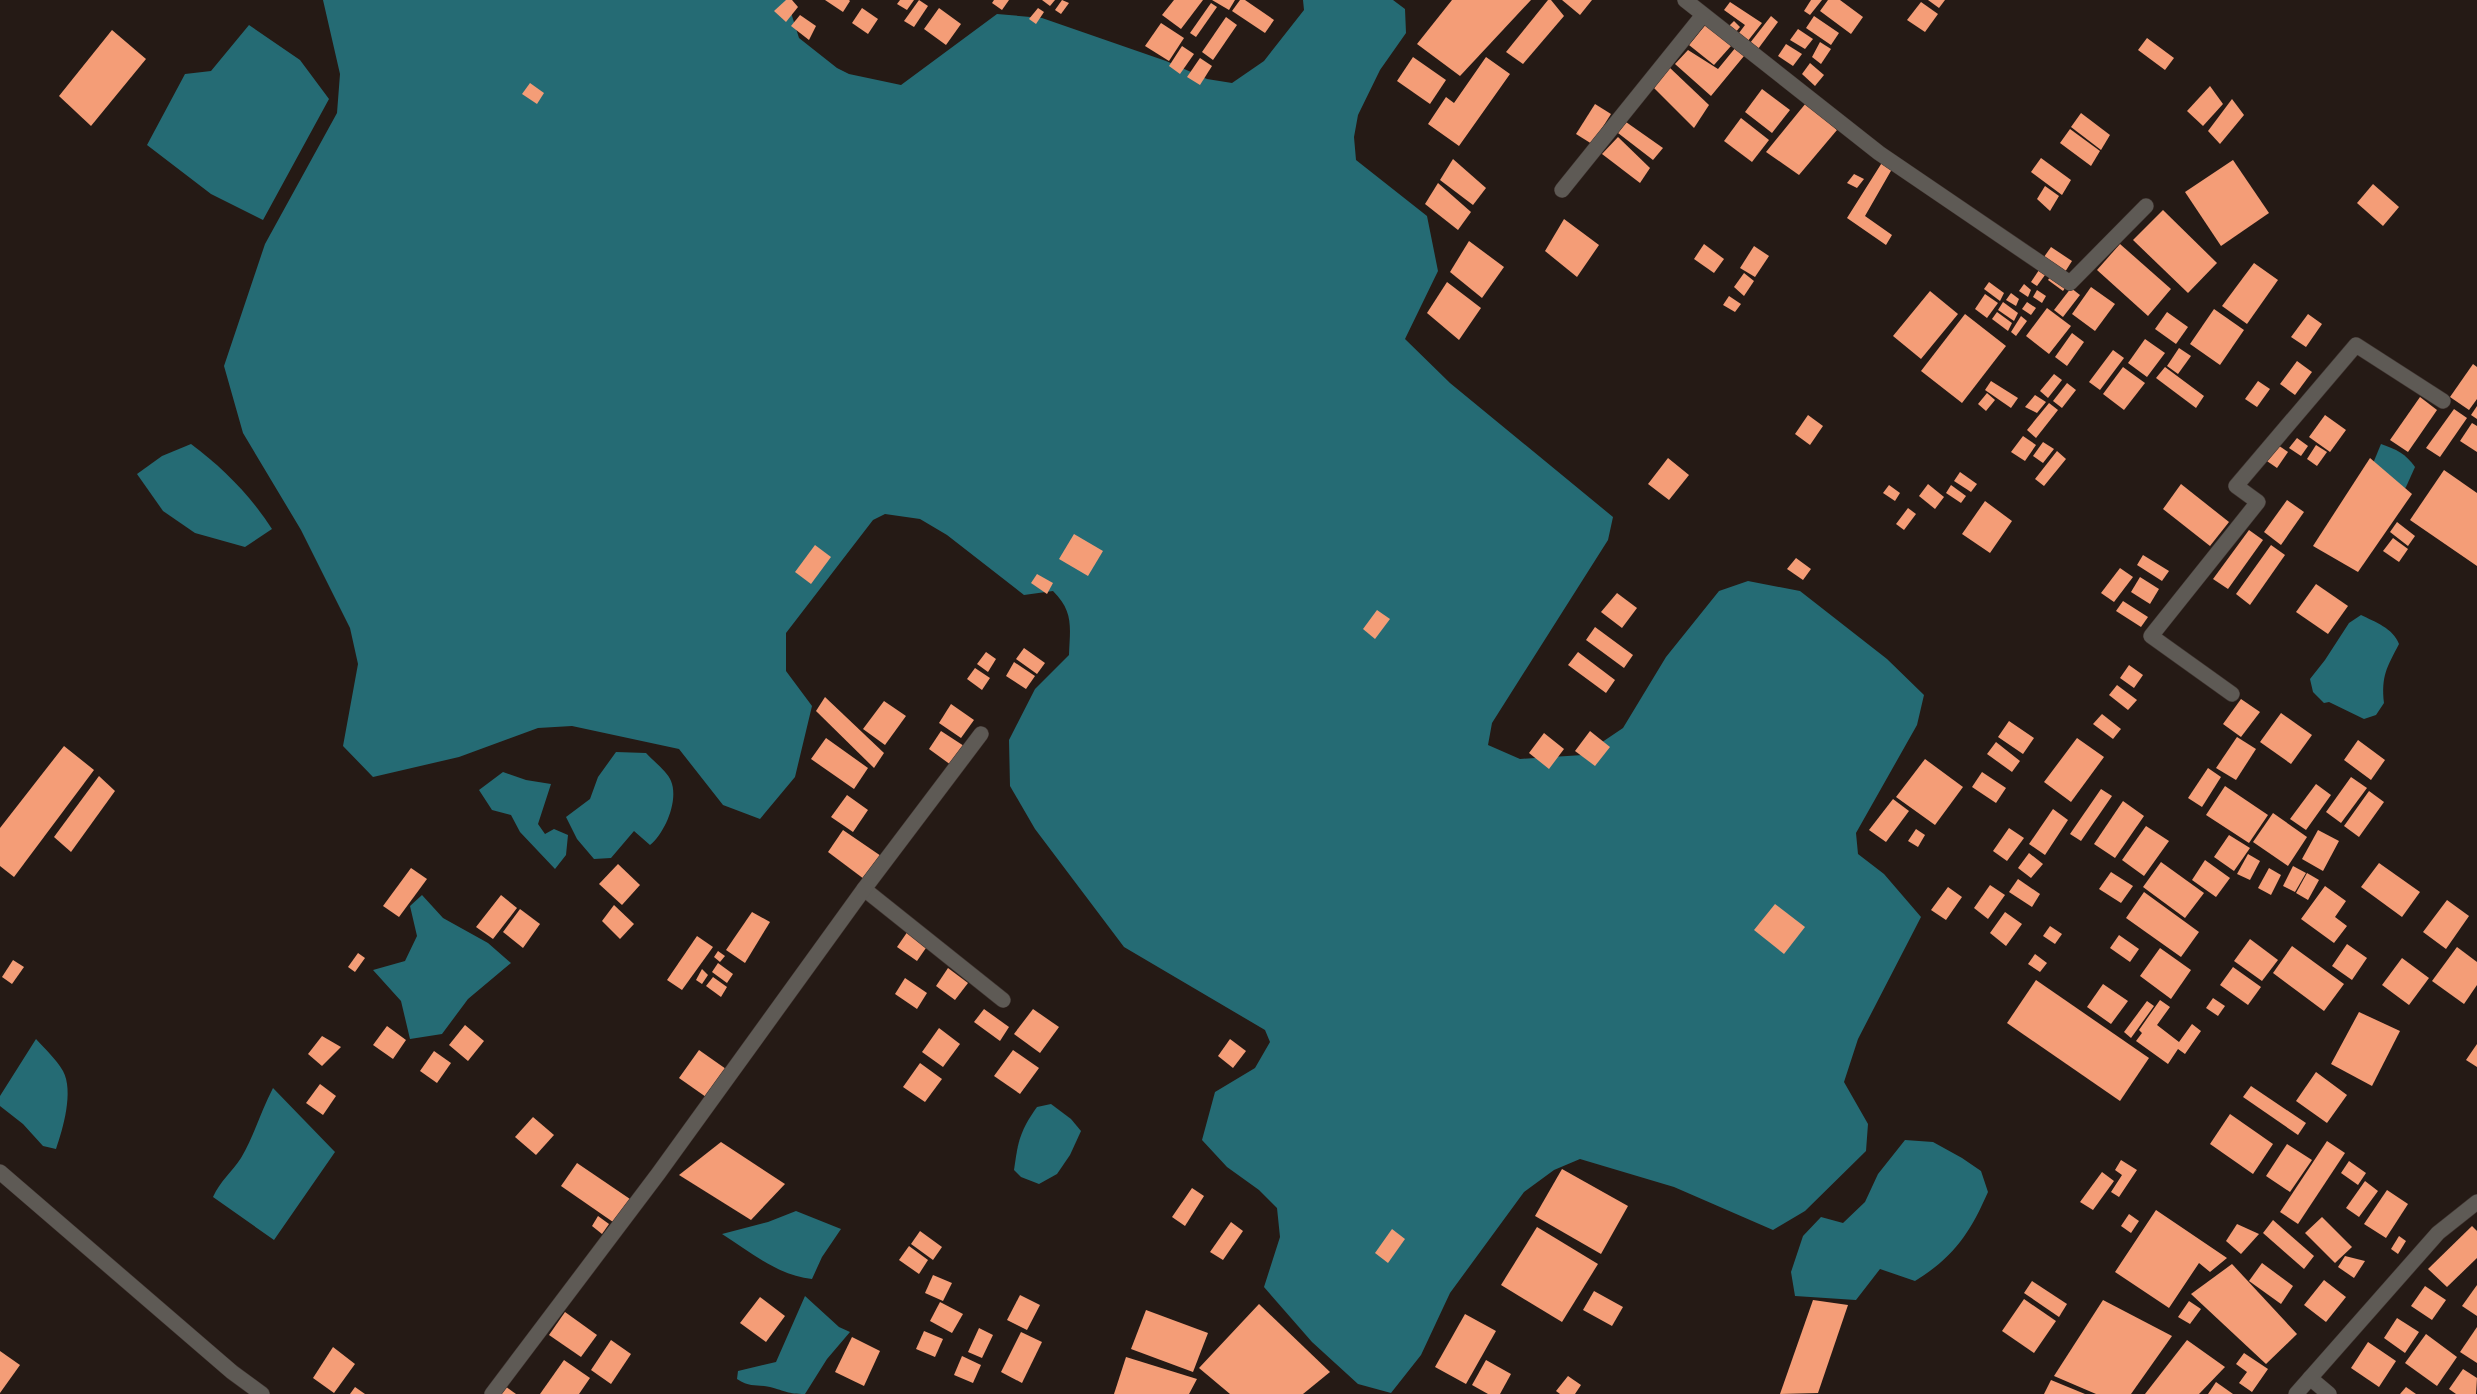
<svg xmlns="http://www.w3.org/2000/svg" width="2477" height="1394" font-family="Mulish,sans-serif">
  <style>
    .water { fill: #256b74 }
    .building { fill: #f49d77 }
    .lines { fill: none; stroke-linecap: round; stroke-linejoin: round }
    .street-casing { stroke: #403531; stroke-width: 16 }
    .street { stroke: #5e5a55; stroke-width: 15 }
  </style>
  <rect width="100%" height="100%" fill="#251a15"/>
  <g class="water">
    <path d="M 323,0 L 787,0 L 799,38 L 837,68 L 849,74 L 901,85 L 997,14 L 1042,18 L 1166,61 L 1207,79 L 1232,83 L 1264,61 L 1304,10 L 1303,0 L 1393,0 L 1405,9 L 1406,33 L 1380,70 L 1358,115 L 1354,137 L 1356,160 L 1427,216 L 1438,271 L 1405,339 L 1450,383 L 1613,517 L 1608,540 L 1492,723 L 1488,745 L 1520,759 L 1583,755 L 1623,728 L 1666,657 L 1719,591 L 1748,581 L 1800,591 L 1887,659 L 1924,695 L 1917,725 L 1856,833 L 1858,854 L 1884,874 L 1921,917 L 1858,1039 L 1844,1082 L 1868,1124 L 1866,1151 L 1805,1211 L 1773,1230 L 1674,1187 L 1580,1159 L 1554,1170 L 1524,1192 L 1450,1293 L 1421,1355 L 1391,1393 L 1358,1384 L 1312,1342 L 1264,1287 L 1280,1237 L 1277,1208 L 1259,1190 L 1227,1167 L 1202,1140 L 1215,1092 L 1255,1068 L 1270,1042 L 1265,1030 L 1124,947 L 1035,829 L 1010,786 L 1009,740 L 1035,689 L 1069,655 C 1070,627 1074,612 1053,591 L 1024,595 L 947,535 L 920,519 L 885,514 L 873,520 L 786,633 L 786,671 L 812,706 L 795,777 L 760,819 L 723,805 L 679,749 L 572,726 L 538,728 L 459,757 L 373,777 L 343,746 L 358,664 L 350,628 L 301,530 L 243,433 L 224,366 L 265,244 L 337,113 L 340,74 Z"/>
    <path d="M 249,25 L 300,60 L 329,99 L 263,220 L 211,194 L 147,145 L 185,74 L 211,71 Z"/>
    <path d="M 191,444 C 223,468 250,495 272,529 L 245,547 L 195,533 L 163,511 L 137,474 L 162,456 Z"/>
    <path d="M 2381,444 C 2396,449 2406,454 2415,467 L 2406,487 L 2396,499 L 2368,490 L 2374,461 Z"/>
    <path d="M 2361,615 C 2375,622 2393,628 2399,644 C 2387,667 2381,676 2384,703 L 2376,715 L 2364,719 L 2329,702 L 2324,703 L 2313,692 L 2310,679 L 2325,660 L 2349,623 Z"/>
    <path d="M 616,752 L 646,753 C 653,761 667,771 671,781 C 679,800 665,833 650,845 L 634,831 L 611,858 L 594,859 L 577,839 L 566,817 L 590,799 L 598,777 Z"/>
    <path d="M 503,772 L 526,780 L 551,784 L 538,824 L 545,834 L 554,829 L 568,835 L 566,855 L 555,869 L 520,832 L 511,815 L 492,810 L 479,790 Z"/>
    <path d="M 422,895 L 443,918 L 488,943 L 511,963 L 468,999 L 442,1034 L 410,1039 L 401,1001 L 373,970 L 405,961 L 417,936 L 410,906 Z"/>
    <path d="M 36,1039 C 45,1049 56,1059 63,1071 C 74,1091 63,1129 56,1149 L 43,1146 L 23,1124 L 0,1106 L 0,1096 Z"/>
    <path d="M 273,1088 L 335,1152 L 274,1240 L 213,1197 C 220,1181 232,1172 241,1158 C 254,1136 261,1111 273,1088 Z"/>
    <path d="M 1051,1104 L 1071,1119 L 1081,1131 L 1070,1155 L 1057,1174 L 1039,1184 L 1021,1177 L 1014,1170 C 1018,1141 1020,1131 1037,1107 Z"/>
    <path d="M 1905,1140 L 1933,1142 L 1962,1158 L 1981,1171 L 1988,1192 C 1970,1233 1954,1257 1915,1281 L 1880,1269 L 1856,1300 L 1795,1296 L 1791,1272 L 1803,1236 L 1821,1217 L 1843,1223 L 1865,1202 L 1878,1174 Z"/>
    <path d="M 796,1211 L 841,1229 L 822,1257 L 812,1279 C 779,1276 750,1252 722,1234 L 768,1222 Z"/>
    <path d="M 805,1296 L 839,1327 L 850,1332 L 827,1359 L 805,1394 C 787,1394 786,1391 770,1387 C 756,1384 751,1388 737,1379 L 738,1371 L 776,1362 Z"/>
  </g>
  <g class="building">
    <path d="M 786,0 L 792,0 L 798,7 L 786,22 L 774,11 Z"/>
    <path d="M 825,0 L 849,0 L 850,1 L 843,12 Z"/>
    <path d="M 900,0 L 914,0 L 907,10 L 897,4 Z"/>
    <path d="M 919,0 L 928,6 L 914,27 L 904,21 Z"/>
    <path d="M 994,0 L 1009,0 L 1002,10 L 992,3 Z"/>
    <path d="M 1042,0 L 1055,0 L 1050,6 Z"/>
    <path d="M 1062,0 L 1069,3 L 1061,14 L 1055,10 Z"/>
    <path d="M 1174,0 L 1203,0 L 1181,29 L 1162,15 Z"/>
    <path d="M 1212,0 L 1235,0 L 1229,10 Z"/>
    <path d="M 1240,0 L 1245,0 L 1274,20 L 1265,33 L 1232,11 Z"/>
    <path d="M 1452,0 L 1531,0 L 1460,76 L 1417,44 Z"/>
    <path d="M 1548,0 L 1551,0 L 1564,16 L 1523,64 L 1506,52 Z"/>
    <path d="M 1562,0 L 1592,0 L 1580,15 Z"/>
    <path d="M 1811,0 L 1822,0 L 1810,15 L 1804,11 Z"/>
    <path d="M 1828,0 L 1840,0 L 1863,17 L 1851,34 L 1820,11 Z"/>
    <path d="M 1928,0 L 1945,0 L 1939,8 Z"/>
    <path d="M 1730,2 L 1762,23 L 1747,42 L 1739,33 L 1745,25 L 1724,10 Z"/>
    <path d="M 1921,2 L 1938,14 L 1925,32 L 1907,20 Z"/>
    <path d="M 1211,3 L 1217,7 L 1196,37 L 1190,33 Z"/>
    <path d="M 862,8 L 878,19 L 868,34 L 852,23 Z"/>
    <path d="M 939,8 L 961,24 L 946,45 L 924,29 Z"/>
    <path d="M 1038,8 L 1044,12 L 1036,24 L 1029,19 Z"/>
    <path d="M 800,15 L 816,26 L 809,40 L 791,26 Z"/>
    <path d="M 1771,16 L 1778,22 L 1758,49 L 1750,43 Z"/>
    <path d="M 1814,16 L 1839,33 L 1831,45 L 1806,28 Z"/>
    <path d="M 1226,17 L 1237,25 L 1213,60 L 1202,52 Z"/>
    <path d="M 1734,21 L 1740,27 L 1735,33 L 1729,26 Z"/>
    <path d="M 1161,23 L 1184,38 L 1169,61 L 1145,46 Z"/>
    <path d="M 1707,23 L 1731,46 L 1714,65 L 1689,45 Z"/>
    <path d="M 1798,29 L 1813,39 L 1805,49 L 1790,40 Z"/>
    <path d="M 112,30 L 146,59 L 91,126 L 59,96 Z"/>
    <path d="M 2147,38 L 2174,58 L 2165,70 L 2138,50 Z"/>
    <path d="M 1820,42 L 1831,49 L 1821,64 L 1812,57 Z"/>
    <path d="M 1786,44 L 1802,54 L 1793,66 L 1778,56 Z"/>
    <path d="M 1182,46 L 1194,54 L 1180,74 L 1169,66 Z"/>
    <path d="M 1736,47 L 1744,56 L 1711,96 L 1675,64 L 1688,50 L 1718,69 Z"/>
    <path d="M 1413,57 L 1446,80 L 1430,104 L 1397,81 Z"/>
    <path d="M 1486,57 L 1510,74 L 1459,146 L 1428,124 L 1446,97 L 1454,103 Z"/>
    <path d="M 1200,58 L 1212,66 L 1200,85 L 1187,77 Z"/>
    <path d="M 1810,63 L 1824,75 L 1815,86 L 1802,74 Z"/>
    <path d="M 1669,67 L 1709,105 L 1694,128 L 1654,88 Z"/>
    <path d="M 530,83 L 544,93 L 537,104 L 522,94 Z"/>
    <path d="M 2210,86 L 2223,104 L 2203,126 L 2187,111 Z"/>
    <path d="M 1762,89 L 1790,110 L 1772,133 L 1745,112 Z"/>
    <path d="M 2232,99 L 2244,115 L 2220,144 L 2208,131 Z"/>
    <path d="M 1806,103 L 1837,130 L 1799,175 L 1766,152 Z"/>
    <path d="M 1595,104 L 1611,114 L 1592,144 L 1576,134 Z"/>
    <path d="M 2081,113 L 2110,135 L 2101,150 L 2071,127 Z"/>
    <path d="M 1741,118 L 1769,140 L 1752,162 L 1724,141 Z"/>
    <path d="M 1626,122 L 1663,148 L 1653,160 L 1618,133 Z"/>
    <path d="M 2070,129 L 2100,151 L 2091,166 L 2060,143 Z"/>
    <path d="M 1618,137 L 1650,168 L 1640,183 L 1602,154 Z"/>
    <path d="M 2041,158 L 2071,180 L 2062,195 L 2031,172 Z"/>
    <path d="M 1453,159 L 1486,188 L 1473,205 L 1440,180 Z"/>
    <path d="M 2233,160 L 2269,213 L 2221,246 L 2185,192 Z"/>
    <path d="M 1883,161 L 1892,169 L 1865,216 L 1892,235 L 1886,245 L 1847,218 Z"/>
    <path d="M 1854,174 L 1864,179 L 1857,188 L 1847,183 Z"/>
    <path d="M 1438,183 L 1471,212 L 1458,230 L 1425,204 Z"/>
    <path d="M 2373,184 L 2399,207 L 2383,226 L 2357,203 Z"/>
    <path d="M 2045,186 L 2059,196 L 2050,211 L 2037,199 Z"/>
    <path d="M 2163,210 L 2217,263 L 2188,293 L 2133,240 Z"/>
    <path d="M 1564,219 L 1599,245 L 1577,277 L 1545,251 Z"/>
    <path d="M 1469,241 L 1504,267 L 1482,298 L 1450,272 Z"/>
    <path d="M 1704,244 L 1724,259 L 1714,273 L 1694,259 Z"/>
    <path d="M 2120,244 L 2171,289 L 2148,316 L 2097,270 Z"/>
    <path d="M 1754,246 L 1769,256 L 1755,277 L 1740,268 Z"/>
    <path d="M 2051,247 L 2072,261 L 2065,272 L 2044,257 Z"/>
    <path d="M 2254,263 L 2278,280 L 2247,324 L 2222,306 Z"/>
    <path d="M 2039,270 L 2045,275 L 2037,286 L 2031,282 Z"/>
    <path d="M 2055,270 L 2070,281 L 2063,291 L 2048,280 Z"/>
    <path d="M 1744,273 L 1754,281 L 1744,296 L 1734,287 Z"/>
    <path d="M 1447,282 L 1481,308 L 1459,340 L 1427,313 Z"/>
    <path d="M 1989,282 L 2004,293 L 2000,301 L 1984,289 Z"/>
    <path d="M 2024,284 L 2031,290 L 2028,297 L 2019,291 Z"/>
    <path d="M 2091,287 L 2115,304 L 2095,331 L 2072,314 Z"/>
    <path d="M 2071,288 L 2080,295 L 2063,317 L 2054,310 Z"/>
    <path d="M 2037,290 L 2046,296 L 2042,303 L 2033,297 Z"/>
    <path d="M 1930,291 L 1958,314 L 1921,359 L 1893,336 Z"/>
    <path d="M 2011,293 L 2019,299 L 2016,306 L 2006,300 Z"/>
    <path d="M 1985,294 L 1998,303 L 1987,318 L 1975,309 Z"/>
    <path d="M 1729,296 L 1741,304 L 1735,312 L 1723,305 Z"/>
    <path d="M 2003,302 L 2018,313 L 2014,321 L 1998,310 Z"/>
    <path d="M 2027,302 L 2036,308 L 2031,315 L 2022,309 Z"/>
    <path d="M 2047,308 L 2071,326 L 2049,354 L 2026,336 Z"/>
    <path d="M 2214,309 L 2244,330 L 2220,365 L 2190,344 Z"/>
    <path d="M 1997,312 L 2012,323 L 2008,331 L 1992,319 Z"/>
    <path d="M 2167,312 L 2188,327 L 2176,344 L 2155,329 Z"/>
    <path d="M 1965,314 L 2006,346 L 1962,403 L 1921,371 Z"/>
    <path d="M 2308,314 L 2322,324 L 2306,347 L 2291,337 Z"/>
    <path d="M 2021,316 L 2027,321 L 2016,336 L 2011,332 Z"/>
    <path d="M 2072,333 L 2084,342 L 2067,366 L 2055,357 Z"/>
    <path d="M 2145,339 L 2165,353 L 2147,377 L 2128,363 Z"/>
    <path d="M 2179,348 L 2191,356 L 2178,374 L 2167,366 Z"/>
    <path d="M 2113,350 L 2124,358 L 2100,390 L 2089,382 Z"/>
    <path d="M 2297,361 L 2312,372 L 2295,395 L 2280,384 Z"/>
    <path d="M 2473,364 L 2477,367 L 2477,399 L 2469,410 L 2450,397 Z"/>
    <path d="M 2123,367 L 2145,383 L 2124,410 L 2103,394 Z"/>
    <path d="M 2165,367 L 2204,396 L 2196,408 L 2156,378 Z"/>
    <path d="M 2054,374 L 2062,380 L 2048,398 L 2040,391 Z"/>
    <path d="M 1991,381 L 2018,398 L 2011,408 L 1985,390 Z"/>
    <path d="M 2258,381 L 2270,389 L 2257,407 L 2245,399 Z"/>
    <path d="M 2067,383 L 2076,390 L 2062,408 L 2053,401 Z"/>
    <path d="M 1987,393 L 1995,400 L 1986,411 L 1978,404 Z"/>
    <path d="M 2035,395 L 2046,402 L 2037,413 L 2025,407 Z"/>
    <path d="M 2420,397 L 2437,410 L 2408,452 L 2390,440 Z"/>
    <path d="M 2049,403 L 2058,410 L 2036,438 L 2027,430 Z"/>
    <path d="M 2477,406 L 2477,419 L 2471,415 Z"/>
    <path d="M 2454,409 L 2467,418 L 2440,457 L 2426,448 Z"/>
    <path d="M 1808,415 L 1823,426 L 1810,445 L 1795,434 Z"/>
    <path d="M 2325,415 L 2346,430 L 2330,452 L 2309,437 Z"/>
    <path d="M 2472,423 L 2477,426 L 2477,452 L 2460,441 Z"/>
    <path d="M 2023,436 L 2036,445 L 2025,461 L 2011,452 Z"/>
    <path d="M 2297,438 L 2308,446 L 2301,456 L 2289,448 Z"/>
    <path d="M 2043,442 L 2054,449 L 2043,463 L 2033,456 Z"/>
    <path d="M 2275,443 L 2288,452 L 2277,468 L 2264,459 Z"/>
    <path d="M 2316,445 L 2327,452 L 2317,466 L 2307,459 Z"/>
    <path d="M 2057,451 L 2066,459 L 2044,486 L 2035,479 Z"/>
    <path d="M 1668,458 L 1689,475 L 1669,500 L 1648,484 Z"/>
    <path d="M 2370,458 L 2412,494 L 2358,572 L 2313,546 Z"/>
    <path d="M 2444,470 L 2477,493 L 2477,566 L 2410,520 Z"/>
    <path d="M 1960,472 L 1977,484 L 1971,492 L 1954,481 Z"/>
    <path d="M 1928,484 L 1944,497 L 1935,509 L 1919,496 Z"/>
    <path d="M 2181,484 L 2229,522 L 2210,546 L 2163,509 Z"/>
    <path d="M 1889,485 L 1900,493 L 1895,501 L 1883,493 Z"/>
    <path d="M 1951,485 L 1966,496 L 1961,503 L 1946,493 Z"/>
    <path d="M 2287,500 L 2304,512 L 2281,545 L 2264,532 Z"/>
    <path d="M 1985,501 L 2012,521 L 1990,553 L 1962,534 Z"/>
    <path d="M 1908,508 L 1916,514 L 1904,530 L 1896,524 Z"/>
    <path d="M 2397,522 L 2415,536 L 2408,546 L 2390,532 Z"/>
    <path d="M 2249,530 L 2263,540 L 2228,589 L 2213,579 Z"/>
    <path d="M 1074,534 L 1103,551 L 1088,576 L 1059,559 Z"/>
    <path d="M 2393,538 L 2408,549 L 2399,562 L 2383,551 Z"/>
    <path d="M 815,545 L 831,557 L 811,584 L 795,572 Z"/>
    <path d="M 2271,545 L 2285,555 L 2250,605 L 2236,594 Z"/>
    <path d="M 2143,555 L 2169,571 L 2162,581 L 2137,565 Z"/>
    <path d="M 1796,558 L 1811,569 L 1803,580 L 1787,569 Z"/>
    <path d="M 2120,568 L 2133,577 L 2114,602 L 2101,593 Z"/>
    <path d="M 1037,574 L 1053,583 L 1047,594 L 1031,583 Z"/>
    <path d="M 2140,577 L 2159,589 L 2150,604 L 2131,592 Z"/>
    <path d="M 2316,584 L 2348,606 L 2328,634 L 2296,612 Z"/>
    <path d="M 1617,593 L 1637,608 L 1622,628 L 1601,612 Z"/>
    <path d="M 2123,601 L 2148,617 L 2141,627 L 2116,611 Z"/>
    <path d="M 1377,610 L 1390,619 L 1375,639 L 1363,629 Z"/>
    <path d="M 1595,627 L 1633,655 L 1624,668 L 1586,640 Z"/>
    <path d="M 1024,648 L 1045,663 L 1037,674 L 1016,659 Z"/>
    <path d="M 986,652 L 996,659 L 988,672 L 977,664 Z"/>
    <path d="M 1578,652 L 1615,680 L 1606,693 L 1568,665 Z"/>
    <path d="M 1014,662 L 1035,676 L 1026,689 L 1006,676 Z"/>
    <path d="M 2129,665 L 2143,675 L 2134,688 L 2120,678 Z"/>
    <path d="M 975,668 L 990,678 L 982,690 L 967,679 Z"/>
    <path d="M 2117,685 L 2137,700 L 2128,710 L 2109,695 Z"/>
    <path d="M 825,697 L 884,753 L 874,768 L 816,711 Z"/>
    <path d="M 2241,699 L 2260,712 L 2241,737 L 2223,724 Z"/>
    <path d="M 884,701 L 906,716 L 885,745 L 863,729 Z"/>
    <path d="M 951,704 L 974,720 L 961,738 L 939,723 Z"/>
    <path d="M 2281,713 L 2312,735 L 2291,764 L 2260,742 Z"/>
    <path d="M 2102,714 L 2121,729 L 2113,739 L 2093,724 Z"/>
    <path d="M 2009,721 L 2034,738 L 2023,754 L 1998,737 Z"/>
    <path d="M 941,731 L 964,746 L 951,765 L 929,749 Z"/>
    <path d="M 1590,731 L 1610,747 L 1595,766 L 1575,751 Z"/>
    <path d="M 1544,733 L 1564,749 L 1549,769 L 1529,753 Z"/>
    <path d="M 2237,737 L 2256,749 L 2236,780 L 2216,768 Z"/>
    <path d="M 826,738 L 868,768 L 854,789 L 811,759 Z"/>
    <path d="M 2077,738 L 2104,757 L 2071,802 L 2044,782 Z"/>
    <path d="M 2358,740 L 2385,760 L 2371,780 L 2344,760 Z"/>
    <path d="M 1996,742 L 2020,761 L 2012,772 L 1987,754 Z"/>
    <path d="M 64,746 L 94,770 L 14,877 L 0,866 L 0,828 Z"/>
    <path d="M 1925,759 L 1963,787 L 1935,825 L 1896,797 Z"/>
    <path d="M 2208,768 L 2221,777 L 2202,807 L 2188,798 Z"/>
    <path d="M 1982,772 L 2006,788 L 1996,803 L 1972,787 Z"/>
    <path d="M 99,776 L 115,791 L 71,852 L 54,837 Z"/>
    <path d="M 2351,777 L 2367,788 L 2341,823 L 2326,812 Z"/>
    <path d="M 2316,784 L 2331,795 L 2306,830 L 2290,819 Z"/>
    <path d="M 2225,786 L 2268,815 L 2249,843 L 2206,815 Z"/>
    <path d="M 2101,789 L 2112,796 L 2081,841 L 2070,834 Z"/>
    <path d="M 2369,791 L 2384,802 L 2359,837 L 2344,826 Z"/>
    <path d="M 847,795 L 868,810 L 853,832 L 831,817 Z"/>
    <path d="M 1893,799 L 1909,811 L 1886,842 L 1869,830 Z"/>
    <path d="M 2123,801 L 2144,816 L 2115,858 L 2094,844 Z"/>
    <path d="M 2053,809 L 2068,820 L 2045,855 L 2029,844 Z"/>
    <path d="M 2273,813 L 2307,837 L 2288,866 L 2253,842 Z"/>
    <path d="M 2146,826 L 2169,841 L 2144,876 L 2122,860 Z"/>
    <path d="M 2009,828 L 2024,838 L 2007,861 L 1993,851 Z"/>
    <path d="M 1916,829 L 1925,835 L 1918,847 L 1908,841 Z"/>
    <path d="M 843,830 L 881,856 L 864,879 L 828,852 Z"/>
    <path d="M 2318,830 L 2339,841 L 2323,871 L 2302,859 Z"/>
    <path d="M 2229,835 L 2250,848 L 2234,871 L 2214,857 Z"/>
    <path d="M 2029,853 L 2043,864 L 2031,878 L 2018,868 Z"/>
    <path d="M 2248,854 L 2260,861 L 2250,880 L 2237,874 Z"/>
    <path d="M 2205,860 L 2230,878 L 2216,897 L 2192,880 Z"/>
    <path d="M 2161,862 L 2204,893 L 2185,918 L 2143,887 Z"/>
    <path d="M 2379,863 L 2420,892 L 2402,917 L 2361,887 Z"/>
    <path d="M 618,864 L 640,885 L 622,905 L 599,884 Z"/>
    <path d="M 2293,866 L 2306,873 L 2295,892 L 2283,886 Z"/>
    <path d="M 411,868 L 427,879 L 399,917 L 383,906 Z"/>
    <path d="M 2269,868 L 2281,875 L 2271,895 L 2258,888 Z"/>
    <path d="M 2111,872 L 2133,886 L 2121,903 L 2099,889 Z"/>
    <path d="M 2307,873 L 2319,880 L 2308,900 L 2296,893 Z"/>
    <path d="M 2018,879 L 2040,894 L 2032,907 L 2009,892 Z"/>
    <path d="M 1990,885 L 2005,895 L 1988,919 L 1974,908 Z"/>
    <path d="M 2325,886 L 2346,901 L 2335,917 L 2347,926 L 2334,943 L 2301,919 Z"/>
    <path d="M 1948,887 L 1962,897 L 1946,920 L 1931,910 Z"/>
    <path d="M 2144,892 L 2199,932 L 2181,957 L 2126,918 Z"/>
    <path d="M 501,895 L 517,908 L 493,939 L 476,927 Z"/>
    <path d="M 2447,900 L 2469,916 L 2446,949 L 2423,932 Z"/>
    <path d="M 1775,904 L 1805,927 L 1784,954 L 1754,930 Z"/>
    <path d="M 614,905 L 634,924 L 620,939 L 602,921 Z"/>
    <path d="M 520,909 L 540,924 L 523,948 L 503,932 Z"/>
    <path d="M 752,912 L 770,922 L 745,963 L 726,950 Z"/>
    <path d="M 2005,912 L 2022,924 L 2006,946 L 1990,933 Z"/>
    <path d="M 2050,926 L 2062,934 L 2055,944 L 2043,936 Z"/>
    <path d="M 908,931 L 928,945 L 917,961 L 897,947 Z"/>
    <path d="M 2119,935 L 2139,949 L 2130,962 L 2110,948 Z"/>
    <path d="M 697,936 L 713,947 L 682,990 L 667,980 Z"/>
    <path d="M 2250,939 L 2278,960 L 2262,981 L 2234,961 Z"/>
    <path d="M 2347,944 L 2367,958 L 2352,980 L 2332,966 Z"/>
    <path d="M 2292,946 L 2344,984 L 2324,1011 L 2273,973 Z"/>
    <path d="M 2457,947 L 2477,962 L 2477,985 L 2464,1004 L 2432,981 Z"/>
    <path d="M 2160,948 L 2191,970 L 2171,999 L 2140,976 Z"/>
    <path d="M 718,951 L 725,956 L 720,962 L 714,957 Z"/>
    <path d="M 358,953 L 365,958 L 355,972 L 348,967 Z"/>
    <path d="M 2035,954 L 2047,963 L 2040,972 L 2028,964 Z"/>
    <path d="M 2402,958 L 2429,978 L 2409,1005 L 2382,985 Z"/>
    <path d="M 13,960 L 24,967 L 12,984 L 2,977 Z"/>
    <path d="M 718,963 L 733,974 L 727,983 L 712,972 Z"/>
    <path d="M 2233,967 L 2261,987 L 2248,1005 L 2220,985 Z"/>
    <path d="M 948,968 L 968,983 L 955,1000 L 936,986 Z"/>
    <path d="M 702,969 L 708,975 L 702,984 L 696,980 Z"/>
    <path d="M 713,977 L 727,987 L 721,997 L 706,986 Z"/>
    <path d="M 905,978 L 927,993 L 917,1009 L 895,994 Z"/>
    <path d="M 2036,980 L 2149,1058 L 2120,1101 L 2007,1023 Z"/>
    <path d="M 2103,984 L 2128,1001 L 2111,1024 L 2087,1007 Z"/>
    <path d="M 2213,998 L 2225,1006 L 2218,1016 L 2206,1008 Z"/>
    <path d="M 2160,1000 L 2170,1007 L 2157,1025 L 2179,1042 L 2192,1024 L 2201,1031 L 2185,1054 L 2178,1049 L 2168,1064 L 2136,1041 L 2142,1033 L 2139,1030 Z"/>
    <path d="M 2147,1001 L 2154,1006 L 2131,1038 L 2124,1032 Z"/>
    <path d="M 984,1009 L 1009,1027 L 1000,1041 L 974,1022 Z"/>
    <path d="M 1033,1009 L 1059,1027 L 1040,1053 L 1014,1034 Z"/>
    <path d="M 2359,1012 L 2400,1031 L 2372,1086 L 2331,1064 Z"/>
    <path d="M 465,1025 L 484,1041 L 468,1061 L 449,1045 Z"/>
    <path d="M 387,1026 L 406,1040 L 393,1059 L 373,1045 Z"/>
    <path d="M 939,1028 L 960,1044 L 943,1067 L 922,1052 Z"/>
    <path d="M 322,1036 L 341,1047 L 322,1066 L 308,1054 Z"/>
    <path d="M 1230,1039 L 1246,1051 L 1233,1068 L 1218,1056 Z"/>
    <path d="M 2477,1044 L 2477,1067 L 2466,1060 Z"/>
    <path d="M 699,1050 L 726,1069 L 706,1097 L 679,1078 Z"/>
    <path d="M 1013,1050 L 1039,1068 L 1020,1094 L 994,1076 Z"/>
    <path d="M 434,1051 L 451,1063 L 437,1083 L 420,1071 Z"/>
    <path d="M 920,1063 L 942,1079 L 925,1102 L 903,1087 Z"/>
    <path d="M 2316,1072 L 2347,1095 L 2327,1123 L 2296,1101 Z"/>
    <path d="M 320,1084 L 336,1096 L 323,1115 L 306,1103 Z"/>
    <path d="M 2251,1086 L 2306,1123 L 2298,1135 L 2243,1097 Z"/>
    <path d="M 2230,1114 L 2273,1144 L 2253,1174 L 2210,1144 Z"/>
    <path d="M 533,1117 L 554,1135 L 536,1155 L 515,1137 Z"/>
    <path d="M 2327,1141 L 2345,1153 L 2298,1224 L 2280,1212 Z"/>
    <path d="M 721,1142 L 785,1184 L 751,1220 L 679,1175 Z"/>
    <path d="M 2287,1144 L 2312,1160 L 2290,1192 L 2266,1176 Z"/>
    <path d="M 2121,1160 L 2137,1170 L 2119,1197 L 2111,1192 L 2122,1175 L 2115,1170 Z"/>
    <path d="M 2349,1161 L 2366,1173 L 2358,1185 L 2341,1173 Z"/>
    <path d="M 577,1163 L 630,1199 L 613,1222 L 561,1186 Z"/>
    <path d="M 1562,1169 L 1628,1206 L 1601,1254 L 1535,1216 Z"/>
    <path d="M 2102,1172 L 2114,1181 L 2093,1210 L 2080,1202 Z"/>
    <path d="M 2365,1181 L 2378,1191 L 2359,1217 L 2346,1208 Z"/>
    <path d="M 1192,1188 L 1204,1196 L 1185,1226 L 1172,1217 Z"/>
    <path d="M 2387,1190 L 2408,1204 L 2386,1238 L 2364,1224 Z"/>
    <path d="M 2156,1210 L 2227,1258 L 2210,1272 L 2199,1263 L 2169,1308 L 2115,1272 Z"/>
    <path d="M 2129,1214 L 2139,1221 L 2131,1233 L 2121,1226 Z"/>
    <path d="M 598,1216 L 609,1224 L 602,1234 L 592,1226 Z"/>
    <path d="M 2322,1217 L 2352,1247 L 2335,1263 L 2305,1233 Z"/>
    <path d="M 2273,1220 L 2314,1256 L 2304,1269 L 2263,1233 Z"/>
    <path d="M 1231,1222 L 1243,1231 L 1223,1260 L 1210,1252 Z"/>
    <path d="M 2237,1224 L 2259,1234 L 2241,1254 L 2226,1241 Z"/>
    <path d="M 2472,1226 L 2477,1231 L 2477,1258 L 2447,1287 L 2428,1269 Z"/>
    <path d="M 1537,1227 L 1598,1264 L 1562,1322 L 1501,1285 Z"/>
    <path d="M 1392,1229 L 1405,1239 L 1388,1263 L 1375,1253 Z"/>
    <path d="M 920,1231 L 942,1247 L 933,1260 L 911,1244 Z"/>
    <path d="M 2399,1236 L 2406,1241 L 2398,1254 L 2391,1249 Z"/>
    <path d="M 909,1246 L 928,1260 L 919,1274 L 899,1260 Z"/>
    <path d="M 2345,1256 L 2365,1261 L 2354,1278 L 2338,1267 Z"/>
    <path d="M 2262,1263 L 2293,1286 L 2281,1304 L 2249,1281 Z"/>
    <path d="M 2232,1264 L 2297,1334 L 2266,1364 L 2191,1294 Z"/>
    <path d="M 933,1275 L 952,1283 L 943,1301 L 925,1293 Z"/>
    <path d="M 2324,1280 L 2346,1297 L 2326,1322 L 2304,1305 Z"/>
    <path d="M 2032,1281 L 2067,1304 L 2059,1317 L 2024,1293 Z"/>
    <path d="M 2477,1285 L 2477,1316 L 2462,1306 Z"/>
    <path d="M 2425,1286 L 2446,1300 L 2432,1320 L 2411,1306 Z"/>
    <path d="M 1594,1291 L 1623,1307 L 1612,1326 L 1583,1310 Z"/>
    <path d="M 1020,1295 L 1040,1305 L 1027,1330 L 1007,1320 Z"/>
    <path d="M 760,1297 L 785,1316 L 766,1342 L 740,1323 Z"/>
    <path d="M 2024,1299 L 2056,1321 L 2034,1353 L 2002,1331 Z"/>
    <path d="M 1813,1300 L 1848,1305 L 1818,1393 L 1780,1394 Z"/>
    <path d="M 2103,1300 L 2172,1336 L 2131,1394 L 2096,1394 L 2054,1376 Z"/>
    <path d="M 2189,1301 L 2201,1309 L 2190,1324 L 2178,1317 Z"/>
    <path d="M 940,1302 L 963,1314 L 952,1333 L 930,1321 Z"/>
    <path d="M 1259,1304 L 1330,1372 L 1303,1394 L 1230,1394 L 1199,1368 Z"/>
    <path d="M 1146,1310 L 1208,1333 L 1193,1372 L 1131,1349 Z"/>
    <path d="M 565,1312 L 597,1335 L 581,1357 L 549,1335 Z"/>
    <path d="M 1465,1314 L 1496,1331 L 1466,1384 L 1435,1367 Z"/>
    <path d="M 2397,1318 L 2419,1332 L 2405,1353 L 2384,1338 Z"/>
    <path d="M 2477,1327 L 2477,1363 L 2460,1352 Z"/>
    <path d="M 979,1328 L 993,1335 L 982,1358 L 968,1352 Z"/>
    <path d="M 924,1331 L 943,1339 L 935,1357 L 916,1349 Z"/>
    <path d="M 1021,1332 L 1042,1342 L 1022,1383 L 1001,1372 Z"/>
    <path d="M 2426,1334 L 2457,1357 L 2437,1386 L 2405,1363 Z"/>
    <path d="M 852,1337 L 880,1351 L 864,1386 L 835,1372 Z"/>
    <path d="M 611,1340 L 631,1354 L 611,1384 L 591,1370 Z"/>
    <path d="M 2187,1340 L 2225,1367 L 2199,1394 L 2145,1394 Z"/>
    <path d="M 2368,1342 L 2396,1361 L 2379,1387 L 2351,1368 Z"/>
    <path d="M 333,1347 L 355,1364 L 334,1393 L 313,1378 Z"/>
    <path d="M 0,1351 L 20,1365 L 0,1393 Z"/>
    <path d="M 2244,1353 L 2268,1369 L 2252,1392 L 2239,1383 L 2247,1372 L 2236,1364 Z"/>
    <path d="M 962,1356 L 981,1365 L 973,1383 L 954,1375 Z"/>
    <path d="M 1126,1357 L 1197,1379 L 1189,1394 L 1114,1394 Z"/>
    <path d="M 564,1360 L 590,1378 L 579,1394 L 540,1394 Z"/>
    <path d="M 1486,1360 L 1511,1374 L 1500,1394 L 1488,1394 L 1472,1385 Z"/>
    <path d="M 2463,1369 L 2477,1378 L 2476,1394 L 2456,1394 L 2449,1389 Z"/>
    <path d="M 1568,1376 L 1581,1385 L 1575,1394 L 1560,1394 L 1556,1391 Z"/>
    <path d="M 2051,1380 L 2085,1394 L 2044,1394 Z"/>
    <path d="M 2216,1382 L 2233,1394 L 2208,1394 Z"/>
    <path d="M 505,1386 L 516,1394 L 499,1394 Z"/>
    <path d="M 355,1387 L 365,1394 L 350,1394 Z"/>
    <path d="M 2406,1387 L 2416,1394 L 2400,1394 Z"/>
  </g>
  <g class="lines">
    <g class="street-casing">
      <g id="street">
        <path d="M 1685,0 L 1879,153 L 2070,283 L 2146,206"/>
        <path d="M 1562,190 L 1703,15"/>
        <path d="M 2232,694 L 2151,636 L 2258,502 L 2236,486 L 2356,345 L 2443,401"/>
        <path d="M 864,889 L 1003,1000"/>
        <path d="M 0,1172 L 232,1372 L 262,1394"/>
        <path d="M 2310,1378 L 2329,1394"/>
        <path d="M 492,1394 L 658,1174 L 864,889 L 981,734"/>
        <path d="M 2296,1394 L 2438,1233 L 2477,1202"/>
      </g>
    </g>
    <use href="#street" class="street"/>
  </g>
</svg>
